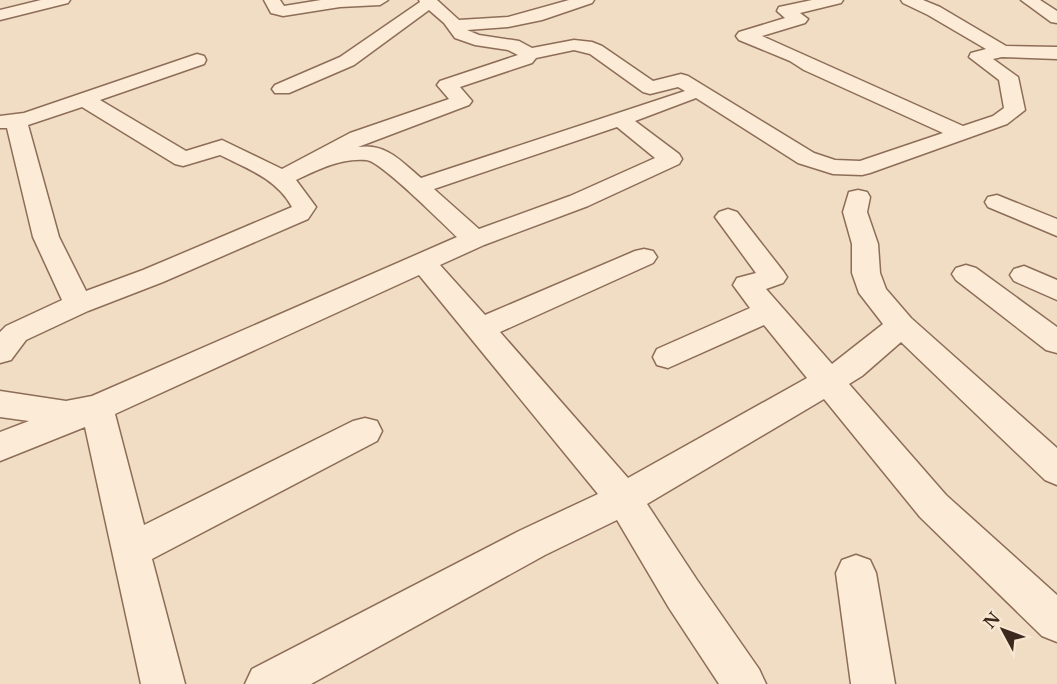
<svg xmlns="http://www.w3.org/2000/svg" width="1057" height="684" font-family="'Libre Baskerville',serif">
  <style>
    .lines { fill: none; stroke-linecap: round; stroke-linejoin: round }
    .minor-casing { stroke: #8d6d58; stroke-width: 3 }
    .minor { fill: #fbebd7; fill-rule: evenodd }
  </style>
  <rect width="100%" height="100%" fill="#f1ddc3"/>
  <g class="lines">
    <g class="minor-casing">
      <g id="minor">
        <path d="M 41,0 L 70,0 L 68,3 L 0,20 L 0,10 Z"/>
        <path d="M 264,0 L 280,0 L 284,6 L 321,0 L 388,0 L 380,5 L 340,7 L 283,16 L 271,13 Z"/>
        <path d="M 419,0 L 437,0 L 459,20 L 508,17 L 569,0 L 594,0 L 592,3 L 542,20 L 508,27 L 467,30 L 479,35 L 519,41 L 532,48 L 574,40 L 592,42 L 602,46 L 653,81 L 681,74 L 688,76 L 814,153 L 835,160 L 860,161 L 943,133 L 804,70 L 790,61 L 739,40 L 736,36 L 739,32 L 785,18 L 777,11 L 779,7 L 812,0 L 843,0 L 841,3 L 800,13 L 808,19 L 805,23 L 762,36 L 963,126 L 993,116 L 1004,108 L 999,80 L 969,57 L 971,53 L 986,49 L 928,15 L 903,3 L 901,0 L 923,0 L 940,7 L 1006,46 L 1057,47 L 1057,59 L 1002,57 L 993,59 L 1018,77 L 1025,110 L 1007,124 L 870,173 L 862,175 L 833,174 L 798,163 L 696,98 L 635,121 L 679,154 L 682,159 L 679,164 L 588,206 L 484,245 L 440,265 L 485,315 L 635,251 L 644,249 L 653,251 L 657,257 L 653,263 L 500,332 L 628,478 L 807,378 L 764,325 L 668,368 L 657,365 L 653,357 L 657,349 L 750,308 L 733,285 L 737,278 L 756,273 L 715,217 L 719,212 L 728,209 L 737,212 L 783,271 L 787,277 L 783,283 L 766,289 L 832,364 L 883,324 L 859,293 L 852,273 L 852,244 L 843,212 L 849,192 L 858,190 L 867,192 L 870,197 L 867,212 L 878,244 L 880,273 L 886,289 L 911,318 L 1057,448 L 1057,485 L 1045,480 L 901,342 L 862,376 L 849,384 L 946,495 L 1057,595 L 1057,642 L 1042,636 L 920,517 L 824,399 L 647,504 L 697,580 L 759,669 L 766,684 L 719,684 L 669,608 L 617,520 L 545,555 L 311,684 L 245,684 L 252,669 L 519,531 L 598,494 L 419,275 L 115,414 L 144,525 L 353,421 L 365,418 L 377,421 L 382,431 L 377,441 L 152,559 L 185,684 L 141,684 L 85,427 L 0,461 L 0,432 L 29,421 L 0,417 L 0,391 L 66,401 L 92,396 L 457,237 C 443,224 380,160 366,160 C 341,158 319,169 296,180 L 316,207 L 308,219 L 163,282 L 88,311 L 26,340 L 11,360 L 0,363 L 0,332 L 6,326 L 62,300 L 33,237 L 7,128 L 0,128 L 0,116 L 24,113 L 197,54 L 204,56 L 206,60 L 204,64 L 100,100 L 186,151 L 222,140 L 282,169 L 350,133 L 449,99 L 437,85 L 440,81 L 518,55 L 508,50 L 475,45 L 455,38 L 444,23 L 429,10 L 354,65 L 289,93 L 275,93 L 272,89 L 275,85 L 340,57 L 420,2 ZM 574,50 L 590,54 L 643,92 L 650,94 L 678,87 L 685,91 L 421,178 C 401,161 386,143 358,147 L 469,105 L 472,101 L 460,87 L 532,63 L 536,58 ZM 82,107 L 175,164 L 183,166 L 220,155 C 246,168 277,179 292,207 L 143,270 L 86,291 L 59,237 L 28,125 ZM 617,127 L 655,158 L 570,196 L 479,229 L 434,189 Z"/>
        <path d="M 1021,0 L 1040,0 L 1057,11 L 1057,23 L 1051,22 Z"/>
        <path d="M 997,195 L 1057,219 L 1057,236 L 988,207 L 985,202 L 988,197 Z"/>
        <path d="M 966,265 L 976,268 L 1057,327 L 1057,353 L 1046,350 L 956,280 L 952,274 L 956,268 Z"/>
        <path d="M 1024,266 L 1057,280 L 1057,300 L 1014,281 L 1010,275 L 1014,269 Z"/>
        <path d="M 856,555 L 870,560 L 876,573 L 895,684 L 851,684 L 836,573 L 842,560 Z"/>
      </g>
    </g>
    <use href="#minor" class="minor"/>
  </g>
  <g transform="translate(1003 630) rotate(311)" stroke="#f8e8d3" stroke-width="4.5" paint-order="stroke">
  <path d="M0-4.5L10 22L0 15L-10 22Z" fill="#3c281d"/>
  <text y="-9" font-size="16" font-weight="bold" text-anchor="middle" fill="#3c281d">N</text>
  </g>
</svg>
